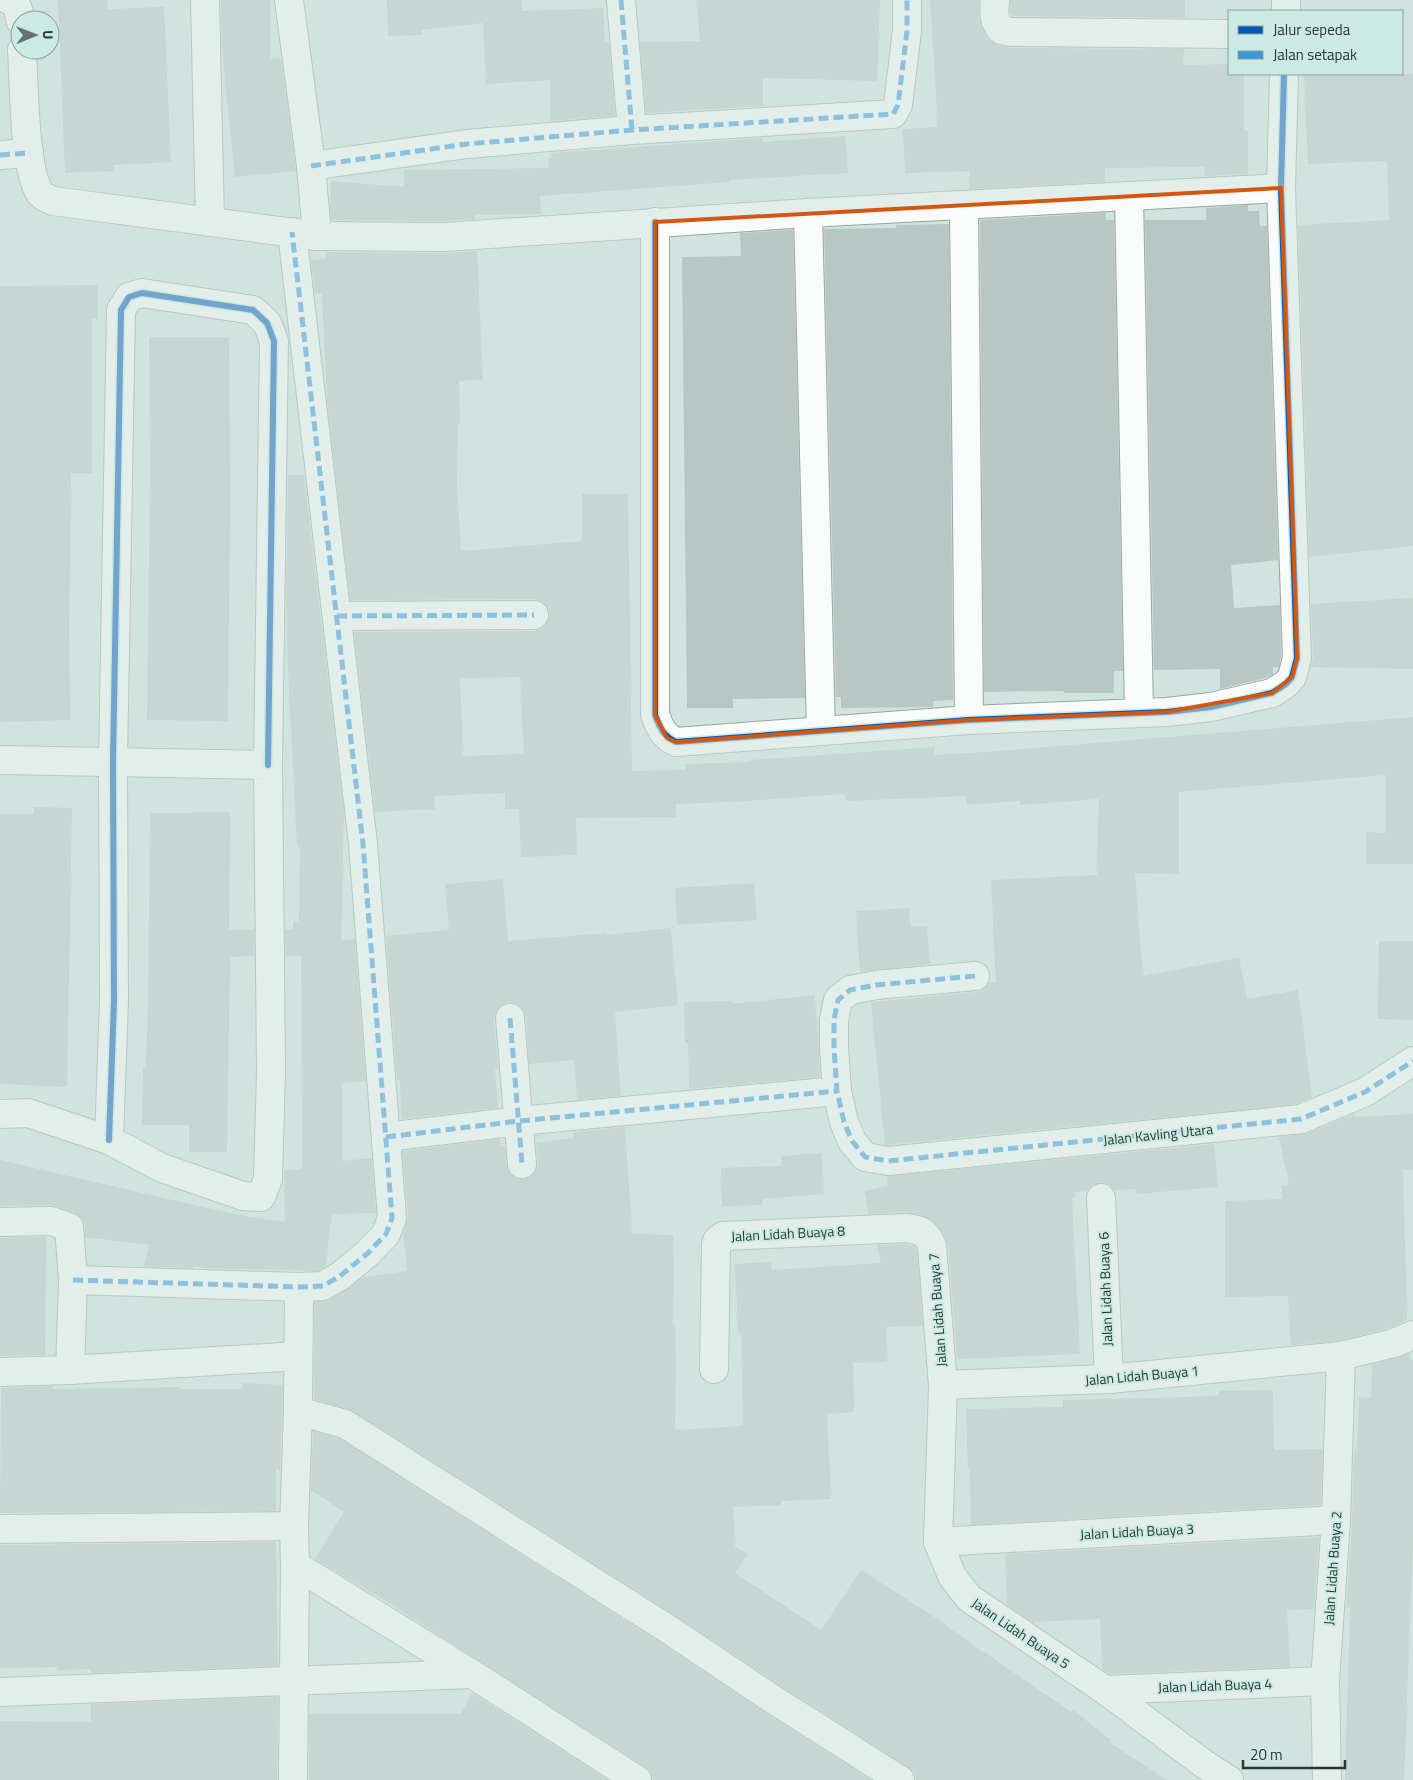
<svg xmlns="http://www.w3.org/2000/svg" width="1413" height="1780" font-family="'Titillium Web',sans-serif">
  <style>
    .building { fill: #b8c6c4; fill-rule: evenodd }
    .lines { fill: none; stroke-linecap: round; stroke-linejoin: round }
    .street-casing { stroke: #98a6a2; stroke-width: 30 }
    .street { stroke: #f8fbfa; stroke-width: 28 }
    .quiet { stroke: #3c98d8; stroke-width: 5; stroke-dasharray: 10 5; stroke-linecap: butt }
    .cycleway-casing { stroke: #caeae3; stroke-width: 9 }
    .cycleway { stroke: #0057b8; stroke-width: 6 }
    .marked { fill: none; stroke: #d55610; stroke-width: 4; stroke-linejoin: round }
    .labels { text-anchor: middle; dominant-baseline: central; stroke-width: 4; stroke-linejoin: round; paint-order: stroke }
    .street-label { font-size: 14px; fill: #2b3735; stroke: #caeae3 }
  </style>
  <rect width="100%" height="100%" fill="#d1e3df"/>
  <g class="building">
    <path d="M 58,0 L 107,0 L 108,9 L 164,7 L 171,162 L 113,165 L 114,171 L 65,173 Z"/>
    <path d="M 221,0 L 270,0 L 270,59 L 281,58 L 296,171 L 235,177 L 222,50 Z"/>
    <path d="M 387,0 L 522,0 L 522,11 L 603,8 L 605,42 L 609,42 L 615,116 L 550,121 L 550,80 L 486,84 L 483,23 L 421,30 L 422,35 L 388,36 Z"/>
    <path d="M 697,0 L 880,0 L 877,81 L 763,78 L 763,106 L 646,113 L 640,42 L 700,41 Z"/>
    <path d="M 930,0 L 979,0 L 979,17 L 982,28 L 988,39 L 998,45 L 1011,48 L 1184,49 L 1183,65 L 1229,64 L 1229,74 L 1244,74 L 1244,131 L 1248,131 L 1248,174 L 1205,176 L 1204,167 L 1105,168 L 1105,182 L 969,189 L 970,171 L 905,173 L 903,129 L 938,127 Z"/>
    <path d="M 1010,0 L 1185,0 L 1185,18 L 1013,16 L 1010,14 Z"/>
    <path d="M 1304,74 L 1413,74 L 1413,546 L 1309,557 L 1298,225 L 1389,220 L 1387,161 L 1308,164 Z"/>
    <path d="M 845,136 L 848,173 L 730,180 L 730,182 L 540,196 L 541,214 L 475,215 L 475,219 L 444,221 L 331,220 L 330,203 L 331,181 L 404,187 L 404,170 L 549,168 L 548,158 L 551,158 L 551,153 L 762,138 L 762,142 Z"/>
    <path d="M 1248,205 L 1248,211 L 1259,211 L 1260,226 L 1267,226 L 1278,560 L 1231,565 L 1234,608 L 1280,605 L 1281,656 L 1279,667 L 1273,667 L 1273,674 L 1266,678 L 1220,689 L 1220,669 L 1154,670 L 1145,220 L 1206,220 L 1206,208 Z"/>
    <path d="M 1106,213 L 1106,220 L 1114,220 L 1123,671 L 1114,671 L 1114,693 L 1064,693 L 1064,691 L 984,692 L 980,220 Z"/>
    <path d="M 949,224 L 953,700 L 933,701 L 933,707 L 930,707 L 841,708 L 841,697 L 836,697 L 824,229 L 896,228 L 896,225 Z"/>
    <path d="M 793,230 L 805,698 L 733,699 L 733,708 L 687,708 L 682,257 L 741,256 L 740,233 Z"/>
    <path d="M 477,251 L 483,380 L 459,381 L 460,424 L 458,424 L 457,484 L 461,551 L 582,541 L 582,494 L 628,494 L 632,771 L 686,770 L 685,764 L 751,762 L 751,760 L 934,747 L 935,755 L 999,751 L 1413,717 L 1413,864 L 1366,864 L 1366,832 L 1386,833 L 1386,775 L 1179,792 L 1179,874 L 1135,873 L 1143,976 L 1239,958 L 1247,999 L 1298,990 L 1312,1097 L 1297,1104 L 885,1145 L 871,1002 L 976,992 L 984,989 L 989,983 L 996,983 L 991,880 L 1097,875 L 1099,799 L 1020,805 L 1020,801 L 967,805 L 966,796 L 846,801 L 845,794 L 731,802 L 676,804 L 676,817 L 576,818 L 577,855 L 521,857 L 519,809 L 505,809 L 505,793 L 434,796 L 435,809 L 375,812 L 354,632 L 534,631 L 541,629 L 547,623 L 550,614 L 548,608 L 542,602 L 534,599 L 350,600 L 327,399 L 322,293 L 315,294 L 311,260 L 326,259 L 326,252 L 444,253 ZM 520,677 L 524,754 L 463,756 L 460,678 Z"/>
    <path d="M 98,285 L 98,319 L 92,319 L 92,473 L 71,473 L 69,628 L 70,720 L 0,722 L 0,286 Z"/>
    <path d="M 149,337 L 229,337 L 230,502 L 228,721 L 147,720 L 150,470 Z"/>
    <path d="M 288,475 L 304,475 L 344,814 L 341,940 L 355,939 L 366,1081 L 342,1083 L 342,1161 L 372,1158 L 376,1213 L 332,1214 L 325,1267 L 318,1271 L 205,1268 L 195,1266 L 194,1268 L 144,1267 L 149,1245 L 85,1237 L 85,1226 L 82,1218 L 74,1212 L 51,1205 L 0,1206 L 0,1160 L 207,1208 L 250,1217 L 285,1222 L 284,1170 L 302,1169 L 302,1137 L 301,956 L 286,956 L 285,929 L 293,929 L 293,921 L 299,921 L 300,847 L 297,847 L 288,669 L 286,603 Z"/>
    <path d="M 1413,598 L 1413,669 L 1311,667 L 1313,657 L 1311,604 Z"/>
    <path d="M 34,807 L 72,808 L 67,1087 L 0,1084 L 0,814 L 34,814 Z"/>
    <path d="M 192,812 L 230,812 L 229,930 L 254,930 L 254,956 L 230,957 L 227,1152 L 189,1152 L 189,1125 L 142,1125 L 143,1067 L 146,1067 L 148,1003 L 150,813 L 192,813 Z"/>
    <path d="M 503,879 L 508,941 L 606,933 L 607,935 L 671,928 L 678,1005 L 615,1012 L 621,1096 L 577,1100 L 574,1060 L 529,1064 L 526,1017 L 523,1010 L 516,1004 L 508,1003 L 502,1005 L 496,1011 L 494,1019 L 498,1069 L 495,1069 L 498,1108 L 401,1119 L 400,1080 L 397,1080 L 386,936 L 449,930 L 445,884 Z"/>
    <path d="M 754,883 L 757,920 L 677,925 L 675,888 Z"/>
    <path d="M 909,908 L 910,927 L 927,926 L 930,964 L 860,972 L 856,911 Z"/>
    <path d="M 1379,941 L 1413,941 L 1413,1020 L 1378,1019 Z"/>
    <path d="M 814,995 L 818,1032 L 820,1077 L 689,1089 L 688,1043 L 685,1043 L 684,1002 L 732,1001 L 732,1004 Z"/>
    <path d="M 1354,1114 L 1355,1117 L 1413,1114 L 1413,1170 L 1403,1170 L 1407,1320 L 1389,1328 L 1338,1341 L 1291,1345 L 1288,1296 L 1225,1297 L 1225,1201 L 1283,1199 L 1281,1186 L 1289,1185 L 1279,1137 L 1307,1133 Z"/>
    <path d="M 625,1127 L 632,1234 L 673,1235 L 674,1274 L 673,1325 L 675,1325 L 676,1359 L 675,1430 L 743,1426 L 741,1333 L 738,1333 L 735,1264 L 771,1262 L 772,1270 L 881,1263 L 877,1245 L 905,1244 L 914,1246 L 917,1250 L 923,1326 L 886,1327 L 887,1362 L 853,1363 L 854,1412 L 827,1414 L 831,1499 L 781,1501 L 781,1505 L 733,1507 L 735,1546 L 747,1554 L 735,1573 L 821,1630 L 861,1570 L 947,1625 L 945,1625 L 1071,1712 L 1073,1710 L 1111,1740 L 1109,1742 L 1167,1780 L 916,1780 L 914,1772 L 908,1767 L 777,1683 L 682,1620 L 353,1411 L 314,1399 L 314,1302 L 331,1299 L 348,1289 L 364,1277 L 407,1271 L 403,1234 L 408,1217 L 402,1151 L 500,1139 L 501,1147 L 505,1146 L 506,1165 L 509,1172 L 515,1178 L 524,1179 L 531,1177 L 536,1170 L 538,1163 L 536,1143 L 574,1138 L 574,1132 Z"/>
    <path d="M 1214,1144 L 1218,1187 L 1136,1194 L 1136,1189 L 1114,1190 L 1109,1184 L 1101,1182 L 1092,1185 L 1087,1191 L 1075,1192 L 1075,1198 L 1072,1198 L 1080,1354 L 957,1359 L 948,1245 L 943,1233 L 933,1221 L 921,1215 L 905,1212 L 869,1214 L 864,1191 L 888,1186 L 887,1176 Z"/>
    <path d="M 821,1153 L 824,1194 L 762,1199 L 762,1205 L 722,1206 L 721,1168 L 782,1166 L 781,1156 Z"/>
    <path d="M 46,1237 L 45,1355 L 0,1356 L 0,1238 Z"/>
    <path d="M 1409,1353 L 1410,1360 L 1413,1360 L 1413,1542 L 1404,1780 L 1345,1780 L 1350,1607 L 1346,1608 L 1352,1521 L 1354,1449 L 1357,1449 L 1359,1397 L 1371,1398 L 1372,1365 Z"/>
    <path d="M 242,1383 L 283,1385 L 280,1471 L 276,1468 L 276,1511 L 0,1513 L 1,1388 L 53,1386 L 53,1389 L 180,1387 L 180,1389 L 242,1389 Z"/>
    <path d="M 1273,1390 L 1274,1450 L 1323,1449 L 1321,1505 L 971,1525 L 970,1469 L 968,1469 L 966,1409 L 1063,1407 L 1063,1400 L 1187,1397 L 1219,1395 L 1219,1391 Z"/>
    <path d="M 313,1431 L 339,1438 L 665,1646 L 760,1709 L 871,1780 L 653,1780 L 651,1772 L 645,1767 L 389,1603 L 315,1559 L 344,1512 L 311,1490 Z"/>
    <path d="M 1319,1537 L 1314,1609 L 1287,1610 L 1290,1667 L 1110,1674 L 1102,1669 L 1100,1619 L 1032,1622 L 1007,1605 L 1005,1554 Z"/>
    <path d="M 276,1542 L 278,1666 L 91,1673 L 91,1669 L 57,1670 L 57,1667 L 0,1668 L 0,1545 Z"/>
    <path d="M 472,1693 L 608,1780 L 309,1780 L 309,1714 L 461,1714 Z"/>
    <path d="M 278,1697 L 277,1780 L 0,1780 L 0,1721 L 91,1722 L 91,1704 Z"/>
  </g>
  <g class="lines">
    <g class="street-casing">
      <g id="street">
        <path d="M 9,0 C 18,3 19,12 20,20"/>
        <path d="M 205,0 L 210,222"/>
        <path d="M 289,0 L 311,166 L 317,236"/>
        <path d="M 621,0 L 632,130"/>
        <path d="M 995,0 C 994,13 993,20 1001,30 L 1011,32 L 1229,34"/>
        <path d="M 1286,11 L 1286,0"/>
        <path d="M 22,50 C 24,82 24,170 40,193 C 43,197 49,199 53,201 L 317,236 L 444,237 L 808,213 L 1281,188"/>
        <path d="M 0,155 L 29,153"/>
        <path d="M 311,166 L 467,144 L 632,130 L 893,114 L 898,105 L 907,31 L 907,0"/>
        <path d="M 1129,196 L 1139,712"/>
        <path d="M 964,205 L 969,720"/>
        <path d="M 808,213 L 821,731"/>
        <path d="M 655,222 L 655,715 C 660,728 663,736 676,742 L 969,720 L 1167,712 L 1211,707 L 1272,693 L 1286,684 L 1292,677 L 1297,658 L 1281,188 L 1284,74"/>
        <path d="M 337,616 L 534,615"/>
        <path d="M 0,760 L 268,765 L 271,1071 L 268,1179 L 261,1197 L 243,1196 L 162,1168 L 109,1140 L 28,1113 L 0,1114"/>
        <path d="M 975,976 L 876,985 L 850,990 L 838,1000 L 834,1020 L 834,1048 L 837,1091 L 844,1122 L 852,1141 L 865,1157 L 888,1161 L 1301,1119 L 1365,1092 L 1413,1061"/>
        <path d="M 510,1018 L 522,1164"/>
        <path d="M 386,1137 L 519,1121 L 837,1091"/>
        <path d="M 109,1140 L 114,1001 L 113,762 L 121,310 L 129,297 L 142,293 L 253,310 L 267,323 L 274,341 L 268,765"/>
        <path d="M 1101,1198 L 1109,1379"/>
        <path d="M 0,1222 L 51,1221 L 69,1227 L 73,1280 L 70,1370"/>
        <path d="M 73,1280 L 299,1287 L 323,1286 L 340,1276 L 368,1253 L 386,1234 L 392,1218 L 363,844 L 292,232"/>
        <path d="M 714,1369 L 716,1245 L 717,1241 L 723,1236 L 906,1228 C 922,1230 926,1232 932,1246 L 943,1385 L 938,1542 L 952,1576 L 969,1598 L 1105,1690 L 1204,1764 L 1229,1780"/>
        <path d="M 0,1372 L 70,1370 L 298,1356"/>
        <path d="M 943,1385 L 1109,1379 L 1341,1356 L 1394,1343 L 1413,1335"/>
        <path d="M 298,1411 L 345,1424 L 674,1633 L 768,1696 L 900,1780"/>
        <path d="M 0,1529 L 294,1526"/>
        <path d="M 938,1542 L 1336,1520"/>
        <path d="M 295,1565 L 472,1674"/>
        <path d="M 1105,1690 L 1325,1681"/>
        <path d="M 0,1692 L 472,1674 L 637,1780"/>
        <path d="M 293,1780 L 295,1565 L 294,1526 L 298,1411 L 299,1287"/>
        <path d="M 1327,1780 L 1325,1681 L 1336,1520 L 1341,1356"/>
      </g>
    </g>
    <use href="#street" class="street"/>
    <g class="quiet">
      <path d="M 621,0 L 632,130"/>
      <path d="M 0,155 L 29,153"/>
      <path d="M 311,166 L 467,144 L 632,130 L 893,114 L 898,105 L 907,31 L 907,0"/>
      <path d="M 337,616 L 534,615"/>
      <path d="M 975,976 L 876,985 L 850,990 L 838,1000 L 834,1020 L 834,1048 L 837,1091 L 844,1122 L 852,1141 L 865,1157 L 888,1161 L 1301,1119 L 1365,1092 L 1413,1061"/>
      <path d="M 510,1018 L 522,1164"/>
      <path d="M 386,1137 L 519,1121 L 837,1091"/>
      <path d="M 73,1280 L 299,1287 L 323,1286 L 340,1276 L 368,1253 L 386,1234 L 392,1218 L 363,844 L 292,232"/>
    </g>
    <g class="cycleway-casing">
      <g id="cycleway">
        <path d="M 655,222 L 655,715 C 660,728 663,736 676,742 L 969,720 L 1167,712 L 1211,707 L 1272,693 L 1286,684 L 1292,677 L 1297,658 L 1281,188 L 1284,74"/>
        <path d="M 109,1140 L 114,1001 L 113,762 L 121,310 L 129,297 L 142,293 L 253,310 L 267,323 L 274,341 L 268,765"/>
      </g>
    </g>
    <use href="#cycleway" class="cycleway"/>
  </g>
  <path d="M0 0H1413V1780H0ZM 1281,188 L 1296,622 L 1297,658 L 1292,677 L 1272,693 L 1167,712 L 969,720 L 676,742 L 667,738 L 655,715 L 655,222 Z" fill="#d1e3df" fill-opacity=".55" fill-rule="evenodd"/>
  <path class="marked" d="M 1281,188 L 1296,622 L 1297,658 L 1292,677 L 1272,693 L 1167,712 L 969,720 L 676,742 L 667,738 L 655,715 L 655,222 Z"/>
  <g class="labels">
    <g class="street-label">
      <text transform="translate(1158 1134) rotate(-6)">Jalan Kavling Utara</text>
      <text transform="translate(788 1233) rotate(-3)">Jalan Lidah Buaya 8</text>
      <text transform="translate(1105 1289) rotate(-92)">Jalan Lidah Buaya 6</text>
      <text transform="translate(937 1310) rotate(-94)">Jalan Lidah Buaya 7</text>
      <text transform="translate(1142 1375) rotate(-5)">Jalan Lidah Buaya 1</text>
      <text transform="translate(1137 1531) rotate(-3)">Jalan Lidah Buaya 3</text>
      <text transform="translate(1332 1568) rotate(-86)">Jalan Lidah Buaya 2</text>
      <text transform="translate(1021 1633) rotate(34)">Jalan Lidah Buaya 5</text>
      <text transform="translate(1215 1685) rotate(-2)">Jalan Lidah Buaya 4</text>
    </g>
  </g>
  <rect x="1228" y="10" width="175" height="65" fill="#caeae3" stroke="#8aa29d"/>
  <rect x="1238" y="26" width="25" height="8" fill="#0057b8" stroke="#8aa29d"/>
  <text x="1273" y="35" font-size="15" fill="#2b3735">Jalur sepeda</text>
  <rect x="1238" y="51" width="25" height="8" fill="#3c98d8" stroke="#8aa29d"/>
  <text x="1273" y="60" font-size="15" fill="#2b3735">Jalan setapak</text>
  <g transform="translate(35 35) rotate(89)"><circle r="24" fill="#caeae3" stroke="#8aa29d"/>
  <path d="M0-4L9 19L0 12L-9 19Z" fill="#657370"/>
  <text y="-8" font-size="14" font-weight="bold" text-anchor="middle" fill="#2b3735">U</text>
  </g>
  <path d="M1243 1760v8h102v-8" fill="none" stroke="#2b3735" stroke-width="2.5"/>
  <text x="1250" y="1760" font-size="15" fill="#2b3735" stroke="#caeae3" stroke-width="4" paint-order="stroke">20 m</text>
</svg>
